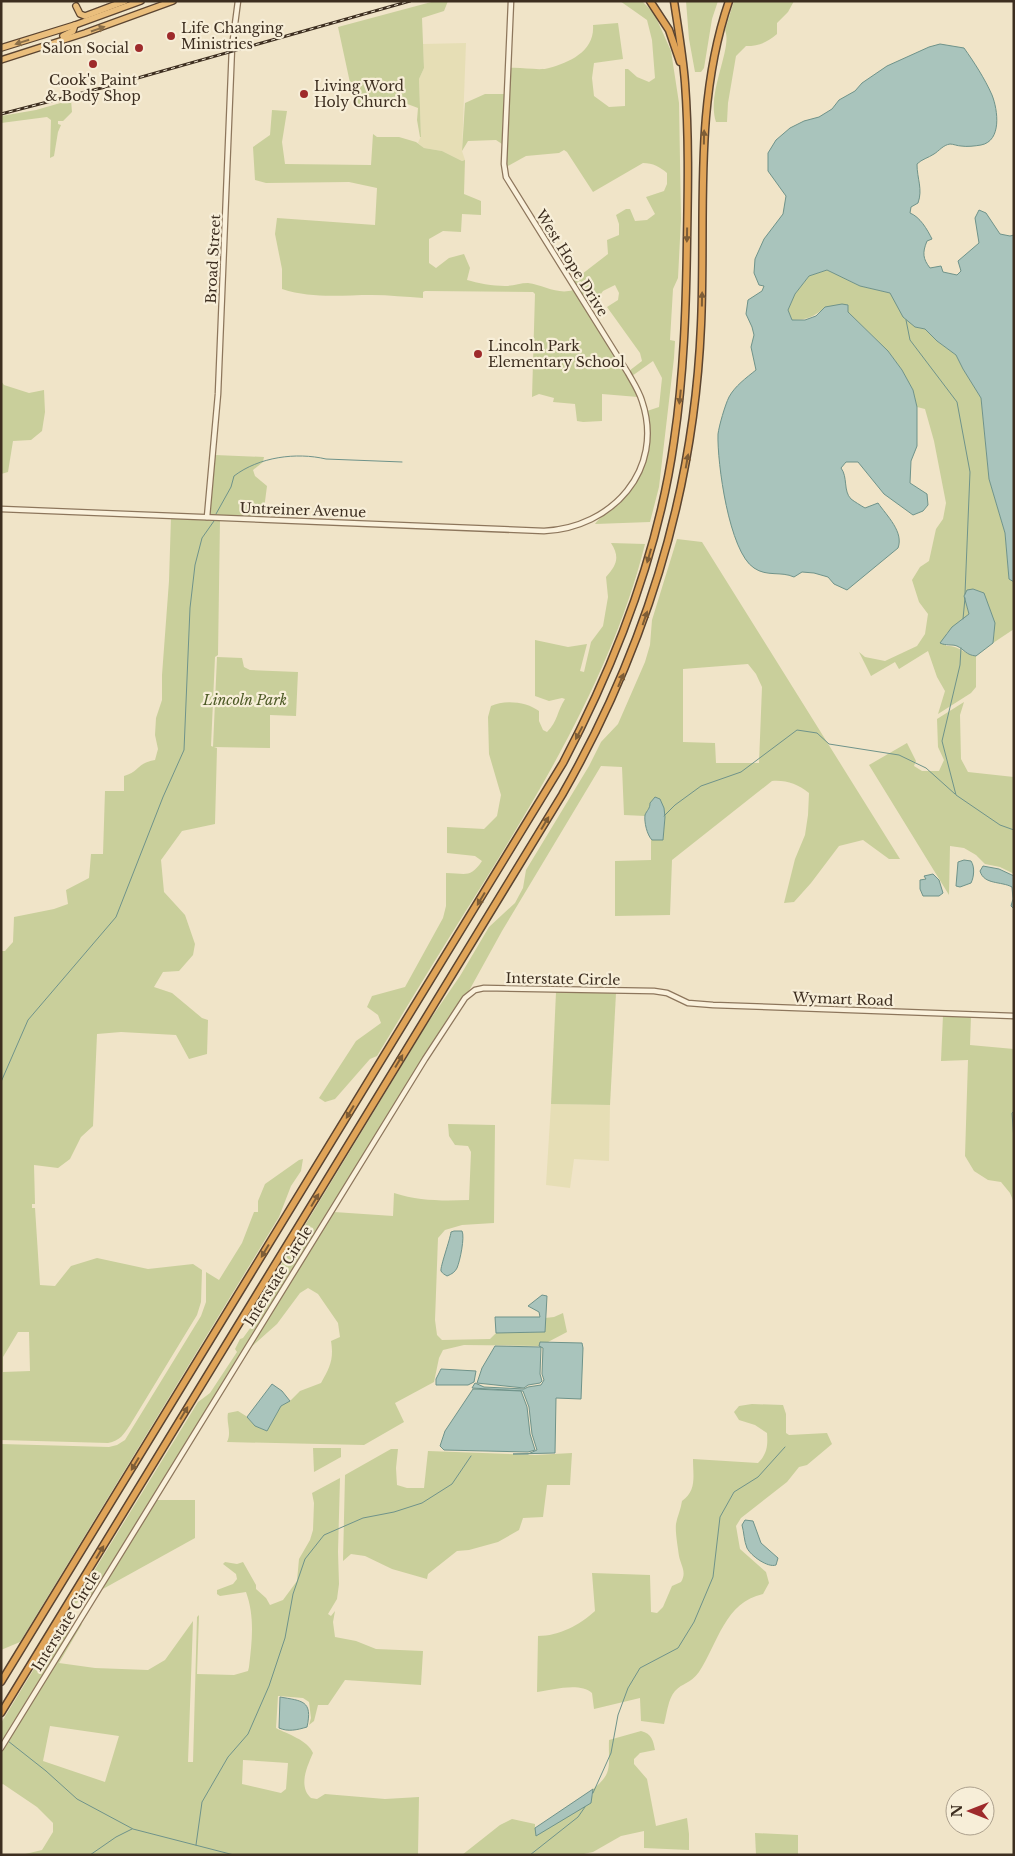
<svg xmlns="http://www.w3.org/2000/svg" width="1015" height="1856" font-family="'Libre Baskerville',serif">
  <style>
    .farmland { fill: #e6deb5 }
    .green { fill: #c9cf9b; fill-rule: evenodd }
    .water { fill: #a9c4bc; stroke: #6f938a }
    .lines { fill: none; stroke-linecap: round; stroke-linejoin: round }
    .stream { stroke: #6f938a; stroke-width: 1 }
    .tertiary-casing { stroke: #8d765c; stroke-width: 7 }
    .trunk-casing { stroke: #5b4430; stroke-width: 8 }
    .motorway-casing { stroke: #5b4430; stroke-width: 9 }
    .tertiary { stroke: #faf1dc; stroke-width: 4.5 }
    .trunk { stroke: #eabe7c; stroke-width: 5.5 }
    .motorway { stroke: #e0a458; stroke-width: 6 }
    .rail-casing { stroke: #3d2e20; stroke-width: 3 }
    .rail { stroke: #f7eed8; stroke-width: 1; stroke-dasharray: 4; stroke-linecap: butt }
    .oneway { fill: #8b6f49 }
    .oneway2 { fill: #7e5d36 }
    .poi-dot { fill: #9e2a2b; stroke: #f7eed8; stroke-width: 2 }
    .labels { text-anchor: middle; dominant-baseline: central; stroke-width: 4.5; stroke-linejoin: round; paint-order: stroke }
    .poi-label { font-size: 14px; fill: #3d2e20; stroke: #f7eed8; text-anchor: start }
    .street-label { font-size: 14px; fill: #3d2e20; stroke: #f7eed8 }
    .park-label { font-size: 14px; font-style: italic; fill: #4d5a26; stroke: #f7eed8 }
  </style>
  <rect width="100%" height="100%" fill="#f0e4c8"/>
  <g class="farmland">
    <path d="M 466,43 L 462,151 L 465,160 L 462,161 L 442,151 L 424,148 L 418,143 L 421,136 L 419,79 L 424,68 L 423,44 Z"/>
    <path d="M 551,1104 L 610,1105 L 609,1161 L 574,1159 L 570,1188 L 546,1185 Z"/>
  </g>
  <g class="green">
    <path d="M 435,1 L 448,1 L 444,11 L 422,18 L 424,68 L 419,79 L 421,137 L 420,137 L 417,120 L 418,108 L 402,102 L 381,105 L 355,106 L 338,27 Z"/>
    <path d="M 620,1 L 642,1 L 654,13 L 671,51 L 679,103 L 681,219 L 678,278 L 673,289 L 670,340 L 675,341 L 674,358 L 659,487 L 650,522 L 595,524 C 600,516 612,511 619,504 C 641,483 653,441 647,411 L 659,407 L 662,378 L 653,361 L 632,376 L 629,371 L 642,361 L 640,353 L 607,307 L 618,300 L 619,293 L 615,285 L 603,291 L 595,302 L 588,298 L 584,299 L 573,281 L 608,254 L 607,240 L 619,235 L 619,224 L 616,215 L 626,209 L 630,209 L 635,221 L 647,220 L 655,214 L 646,197 L 664,191 L 667,184 L 667,173 C 660,167 653,163 643,163 L 593,192 L 567,152 L 564,150 L 559,153 L 526,156 L 506,167 L 510,68 C 521,67 540,71 549,68 C 570,62 595,51 593,25 L 618,23 L 623,59 L 594,63 L 592,78 L 594,96 L 609,107 L 625,106 L 625,69 L 628,69 L 637,77 L 649,82 L 655,78 L 652,40 L 647,20 Z"/>
    <path d="M 686,1 L 718,1 L 712,19 L 704,68 L 701,72 L 695,72 L 689,39 Z"/>
    <path d="M 734,1 L 794,1 L 788,12 L 777,23 L 777,34 C 766,43 759,46 746,46 L 736,56 L 728,103 L 727,122 L 716,122 C 706,93 733,48 725,30 Z"/>
    <path d="M 505,68 L 502,144 L 496,140 L 468,141 L 462,151 L 465,103 L 485,94 L 504,94 Z"/>
    <path d="M 71,100 L 72,112 L 63,121 L 58,121 L 58,124 L 61,125 L 58,132 L 54,156 L 50,158 L 51,120 L 47,117 L 1,123 L 1,116 L 36,110 Z"/>
    <path d="M 272,110 L 287,111 L 282,142 L 285,164 L 371,165 L 373,134 L 377,137 L 399,137 L 416,142 L 424,148 L 442,151 L 462,161 L 465,160 L 464,194 L 481,201 L 481,215 L 462,214 L 461,232 L 443,231 L 429,239 L 429,263 L 436,268 L 449,258 L 464,254 L 470,268 L 467,280 C 477,283 493,286 505,286 C 513,286 520,283 528,283 C 543,285 558,295 573,290 L 626,374 L 638,397 L 602,394 L 602,421 L 583,422 L 577,421 L 575,404 L 553,402 L 554,398 L 539,394 L 532,397 L 535,294 L 533,292 L 425,291 L 423,292 L 423,298 C 406,297 389,295 372,295 C 341,295 313,299 282,289 L 282,269 L 275,234 L 277,218 L 375,225 L 377,188 L 349,182 L 266,183 L 255,180 L 253,147 L 270,135 Z"/>
    <path d="M 827,270 L 860,286 L 890,293 L 915,327 L 925,329 L 937,341 L 956,355 L 963,369 L 981,398 L 989,479 L 1005,533 L 1009,579 L 1014,582 L 1014,629 L 993,643 C 997,621 990,613 984,593 L 973,589 L 966,604 L 969,614 L 946,634 L 946,646 C 962,646 962,654 976,656 L 976,687 L 971,693 L 938,714 L 945,691 L 937,677 L 928,651 L 899,669 L 895,662 L 871,676 L 859,652 L 865,657 L 885,661 L 917,646 L 925,634 L 928,614 L 919,602 L 912,580 L 920,567 L 929,561 L 936,529 L 943,519 L 946,503 L 934,441 L 925,409 L 917,407 L 913,390 L 902,370 L 888,351 L 848,312 L 825,307 C 814,317 807,320 792,320 L 788,310 L 795,294 L 809,276 Z"/>
    <path d="M 1,381 L 4,385 L 29,393 L 44,390 L 45,412 L 42,431 L 31,440 L 13,441 L 8,472 L 1,474 Z"/>
    <path d="M 215,455 L 264,457 L 263,462 L 253,470 L 255,476 L 267,486 L 263,517 L 210,515 Z"/>
    <path d="M 171,517 L 220,519 L 218,655 L 215,657 L 211,746 L 217,748 L 215,824 L 182,831 L 161,860 L 164,892 L 185,915 L 195,944 L 193,955 L 179,971 L 163,972 L 154,987 L 172,993 L 202,1018 L 208,1020 L 207,1054 L 189,1059 L 176,1035 L 121,1032 L 97,1034 L 93,1126 L 81,1137 L 70,1159 L 58,1168 L 34,1165 L 35,1204 L 32,1204 L 32,1208 L 35,1208 L 40,1285 L 55,1286 L 71,1266 L 97,1258 L 148,1269 L 193,1264 L 202,1270 L 201,1302 L 197,1315 L 130,1425 C 124,1434 120,1441 108,1443 L 1,1440 L 1,951 L 5,951 L 13,942 L 14,917 L 54,909 L 68,904 L 66,890 L 89,878 L 91,854 L 103,854 L 105,791 L 124,791 L 124,776 C 139,772 137,763 155,760 L 158,749 L 155,735 L 156,718 L 162,700 L 162,675 L 169,581 ZM 18,1332 L 29,1332 L 30,1371 L 3,1372 L 3,1357 Z"/>
    <path d="M 677,539 L 702,542 L 900,859 L 889,859 L 863,840 L 839,846 L 811,883 L 794,902 L 784,903 L 795,859 L 805,835 L 808,815 L 809,793 C 797,784 787,780 772,781 L 672,860 L 670,915 L 615,916 L 615,861 L 651,860 L 651,840 L 663,840 L 665,817 L 650,808 L 645,816 L 624,815 L 622,767 L 601,766 L 502,931 L 470,989 L 432,1043 L 93,1594 L 73,1605 L 198,1402 L 210,1393 L 237,1352 L 235,1349 L 240,1339 L 243,1338 L 251,1327 L 250,1316 L 427,1024 L 460,976 L 489,927 L 515,903 L 523,888 L 526,870 L 589,766 L 601,742 L 618,724 L 645,662 L 650,645 L 652,620 ZM 748,664 L 756,674 L 762,687 L 759,763 L 716,763 L 715,743 L 683,742 L 683,669 Z"/>
    <path d="M 611,543 L 645,544 C 612,677 534,802 462,917 C 433,963 405,1010 377,1056 L 370,1059 L 335,1099 L 325,1102 L 319,1098 L 356,1041 L 381,1023 L 378,1015 L 367,1007 L 372,996 L 405,987 L 443,918 L 446,906 L 446,873 C 465,873 470,879 482,861 L 475,856 L 447,853 L 447,827 L 484,829 L 497,816 L 501,795 L 489,754 L 488,717 L 491,706 C 504,699 528,702 539,711 L 539,721 L 543,730 L 547,732 C 558,721 557,711 565,699 L 562,698 L 549,701 L 535,696 L 535,640 L 568,647 L 587,644 L 580,671 L 584,672 L 591,642 L 603,626 L 608,597 L 606,577 C 617,565 620,557 611,543 Z"/>
    <path d="M 217,657 L 242,658 L 244,667 L 250,670 L 298,672 L 296,716 L 270,715 L 270,748 L 213,747 Z"/>
    <path d="M 964,702 L 960,715 L 961,759 L 968,772 L 1014,777 L 1014,874 L 1000,867 L 985,864 L 976,855 L 964,848 L 950,846 L 949,895 L 869,765 L 907,743 L 916,761 L 914,766 L 922,771 L 939,771 L 944,760 L 938,747 L 937,719 Z"/>
    <path d="M 556,992 L 616,993 L 610,1105 L 551,1104 Z"/>
    <path d="M 943,1015 L 971,1016 L 970,1045 L 1014,1049 L 1014,1203 L 1010,1193 L 1001,1182 L 988,1180 L 974,1171 L 965,1156 L 968,1060 L 941,1061 Z"/>
    <path d="M 448,1124 L 495,1125 L 494,1223 L 462,1225 L 445,1230 L 438,1238 L 435,1320 L 437,1335 L 442,1340 L 490,1339 L 496,1333 L 544,1332 L 545,1318 L 554,1317 L 563,1313 L 567,1332 L 548,1342 L 540,1342 L 539,1346 L 464,1345 L 443,1350 L 439,1358 L 434,1382 L 395,1403 L 404,1422 L 364,1445 L 227,1442 C 232,1432 226,1423 228,1413 L 238,1411 L 246,1416 L 255,1426 L 267,1431 L 281,1406 L 291,1400 L 300,1391 L 321,1383 C 330,1367 334,1359 331,1341 L 340,1337 L 338,1323 L 318,1294 L 308,1288 L 300,1293 L 277,1324 L 248,1350 L 382,1132 L 334,1212 L 393,1216 L 394,1193 C 419,1201 442,1201 469,1200 L 471,1152 L 468,1146 L 455,1145 L 449,1136 Z"/>
    <path d="M 303,1159 L 301,1171 L 291,1186 L 279,1217 L 20,1642 L 1,1650 L 1,1444 L 109,1447 L 117,1445 L 125,1440 L 201,1316 L 206,1302 L 206,1272 L 219,1280 L 242,1243 L 254,1212 L 258,1212 L 258,1201 L 265,1184 L 299,1160 Z"/>
    <path d="M 752,1404 L 783,1405 L 786,1414 L 786,1433 L 789,1435 L 827,1433 L 832,1444 L 807,1465 L 799,1467 L 787,1482 L 741,1518 L 736,1526 L 740,1549 L 766,1572 L 769,1583 L 763,1594 C 725,1602 718,1643 699,1672 C 690,1684 682,1683 675,1691 C 668,1699 667,1713 664,1724 L 641,1721 L 640,1698 L 594,1709 L 592,1693 C 580,1682 552,1690 537,1692 L 538,1636 C 559,1636 580,1625 595,1611 L 592,1573 L 650,1575 L 651,1612 L 657,1613 L 663,1607 L 672,1586 L 681,1582 C 687,1572 681,1566 679,1556 C 678,1548 675,1532 676,1524 C 677,1517 681,1509 682,1501 C 697,1490 693,1476 693,1459 L 758,1463 C 767,1454 768,1446 767,1433 L 755,1425 L 739,1420 L 734,1412 L 739,1406 Z"/>
    <path d="M 313,1448 L 341,1448 L 341,1457 L 314,1472 Z"/>
    <path d="M 391,1449 L 398,1449 L 396,1468 L 397,1485 L 407,1488 L 424,1488 L 428,1451 L 535,1455 L 572,1453 L 570,1485 L 547,1485 L 543,1517 L 523,1518 L 519,1530 L 498,1542 L 469,1550 L 457,1551 L 428,1574 L 427,1579 L 392,1569 L 365,1556 L 351,1554 L 343,1561 L 345,1475 Z"/>
    <path d="M 340,1478 L 338,1552 L 339,1584 L 337,1599 L 328,1614 L 331,1616 L 335,1611 L 333,1622 L 335,1637 L 356,1641 L 376,1649 L 423,1651 L 421,1685 L 345,1680 L 328,1705 L 318,1705 L 314,1721 L 309,1725 L 311,1718 L 309,1702 L 303,1698 L 278,1696 L 276,1728 C 287,1734 308,1740 313,1753 C 307,1767 298,1786 311,1798 L 317,1799 L 325,1794 L 385,1799 L 419,1797 L 418,1855 L 21,1855 L 42,1850 L 53,1832 L 53,1823 L 37,1807 L 3,1784 L 1,1785 L 1,1753 L 79,1625 L 82,1624 L 59,1663 L 95,1668 L 148,1670 L 165,1660 L 193,1621 L 188,1762 L 193,1762 L 197,1617 L 199,1615 L 197,1674 L 234,1675 L 248,1671 L 249,1667 C 252,1641 255,1617 246,1592 L 220,1596 L 217,1594 L 217,1590 L 233,1584 L 237,1579 L 236,1574 L 223,1564 L 225,1562 L 237,1564 L 243,1562 L 256,1585 L 256,1589 L 266,1598 L 270,1605 L 283,1600 L 297,1581 L 299,1559 L 310,1540 L 313,1530 L 314,1503 L 312,1493 ZM 50,1726 L 119,1736 L 105,1782 L 43,1761 ZM 243,1760 L 288,1763 L 286,1789 L 281,1793 L 242,1784 Z"/>
    <path d="M 156,1500 L 195,1500 L 195,1538 L 101,1590 Z"/>
    <path d="M 71,1629 L 1,1744 L 1,1723 L 51,1641 Z"/>
    <path d="M 641,1731 C 652,1734 653,1740 655,1750 L 640,1753 L 634,1759 L 634,1764 L 647,1779 L 656,1826 L 687,1818 L 689,1834 L 689,1850 L 644,1848 L 644,1831 L 621,1836 L 593,1852 L 579,1855 L 462,1855 L 500,1825 L 512,1819 L 535,1824 L 535,1829 L 593,1795 L 593,1789 C 614,1773 608,1764 609,1740 Z"/>
    <path d="M 755,1833 L 798,1835 L 798,1855 L 756,1855 Z"/>
  </g>
  <g class="water">
    <path d="M 940,44 L 964,48 C 974,62 985,79 992,95 C 998,110 1002,141 981,145 C 975,146 967,147 961,146 C 958,146 953,144 950,144 C 943,145 939,151 934,154 C 928,158 922,159 917,164 C 917,179 923,189 918,203 L 911,207 L 910,213 C 920,217 927,229 932,239 L 927,241 C 922,253 923,259 930,268 L 941,266 L 943,272 L 957,275 L 961,271 L 958,261 L 979,243 L 975,218 L 979,210 L 986,213 L 1000,234 L 1010,236 L 1014,235 L 1014,582 L 1009,579 L 1005,533 L 989,479 L 981,398 L 963,369 L 956,355 L 937,341 L 925,329 L 915,327 L 903,317 L 890,293 L 860,286 L 827,270 L 809,276 L 795,294 L 788,310 L 792,320 L 805,320 L 816,316 L 825,307 L 842,304 L 848,305 L 848,312 L 888,351 L 902,370 L 913,390 L 917,407 L 917,446 L 911,461 L 910,483 L 927,494 L 928,505 L 923,511 L 913,515 L 884,494 L 858,462 L 846,462 L 841,468 C 848,477 843,491 851,499 C 855,502 860,505 865,508 L 878,503 C 887,516 904,532 898,548 L 847,590 L 834,584 L 828,577 L 814,573 L 802,572 L 794,577 C 781,571 767,577 754,568 C 729,552 717,462 718,434 C 719,426 725,405 729,397 C 735,386 746,378 756,370 L 751,347 L 754,335 L 752,327 L 746,314 L 748,300 L 762,291 L 764,286 L 759,285 L 754,273 L 755,259 L 764,239 L 783,214 L 786,196 L 768,171 L 768,153 L 776,140 L 790,128 L 804,121 L 819,117 L 832,109 L 839,100 L 855,91 L 862,83 L 887,66 L 929,47 Z"/>
    <path d="M 973,589 L 984,593 L 995,623 L 993,643 L 976,656 C 966,655 965,650 957,646 C 952,644 946,646 940,643 L 952,627 L 969,614 L 964,596 L 967,590 Z"/>
    <path d="M 655,797 L 660,799 L 664,808 L 665,817 L 663,840 L 652,840 C 647,835 644,822 645,815 C 647,810 650,809 650,803 Z"/>
    <path d="M 964,860 L 971,861 C 975,867 974,877 971,883 L 960,887 L 956,886 L 958,862 Z"/>
    <path d="M 983,866 L 999,869 L 1014,876 L 1014,909 L 1011,906 L 1013,899 L 1012,887 C 1001,881 984,885 980,871 Z"/>
    <path d="M 933,874 L 939,880 L 943,893 L 939,896 L 923,896 L 920,889 L 920,880 L 926,879 L 924,876 Z"/>
    <path d="M 454,1231 L 462,1231 C 465,1237 460,1261 457,1268 C 455,1272 452,1274 447,1276 C 444,1274 443,1274 441,1271 C 440,1267 450,1240 451,1232 Z"/>
    <path d="M 542,1295 L 547,1296 L 545,1332 L 496,1333 L 495,1317 L 540,1317 L 539,1312 L 528,1306 Z"/>
    <path d="M 540,1342 L 582,1343 L 583,1348 L 581,1399 L 556,1398 L 555,1453 L 513,1454 L 528,1454 L 537,1450 L 532,1434 L 529,1407 L 523,1391 L 472,1388 L 475,1383 L 484,1387 L 524,1389 L 528,1387 L 541,1385 L 544,1380 L 542,1374 L 543,1348 L 539,1346 Z"/>
    <path d="M 495,1346 L 541,1347 L 540,1374 L 542,1381 L 540,1383 L 528,1385 L 524,1388 L 477,1383 L 482,1368 Z"/>
    <path d="M 441,1369 L 476,1371 L 474,1382 L 468,1385 L 436,1385 L 436,1379 Z"/>
    <path d="M 272,1384 L 282,1391 L 290,1401 L 281,1406 L 267,1431 L 255,1426 L 247,1417 Z"/>
    <path d="M 473,1389 L 521,1391 L 527,1407 L 530,1434 L 535,1450 L 528,1452 L 444,1450 L 440,1446 L 445,1431 Z"/>
    <path d="M 745,1520 L 753,1521 L 761,1543 L 778,1558 L 776,1565 C 768,1568 751,1556 747,1548 C 744,1541 744,1532 742,1525 Z"/>
    <path d="M 280,1697 C 302,1701 313,1700 307,1727 C 297,1730 288,1732 279,1728 Z"/>
    <path d="M 593,1789 L 591,1803 L 536,1836 L 535,1828 Z"/>
  </g>
  <g class="lines">
    <g class="stream">
      <path d="M 906,320 L 910,340 L 957,402 L 970,472 L 965,594"/>
      <path d="M 216,514 L 231,487 L 234,476 C 259,457 296,452 326,459 L 402,462"/>
      <path d="M 963,619 L 965,598"/>
      <path d="M 961,648 L 960,665 L 942,741 L 956,795 L 1000,825 L 1014,830"/>
      <path d="M 664,816 L 675,805 L 701,786 L 741,772 L 797,730 L 817,733 L 829,744 L 899,755 L 926,768 L 955,794"/>
      <path d="M 1,1082 L 28,1020 L 116,917 L 163,797 L 184,750 L 190,608 L 195,565 L 202,538 L 214,521"/>
      <path d="M 1014,1111 L 1012,1113 L 1014,1140"/>
      <path d="M 8,1741 L 46,1771 L 77,1799 L 133,1829 L 234,1855"/>
      <path d="M 593,1793 L 611,1753 L 618,1715 L 628,1688 L 640,1668 L 678,1648 L 694,1622 L 713,1577 L 720,1517 L 734,1492 L 758,1477 L 785,1447"/>
      <path d="M 196,1845 L 202,1802 L 228,1757 L 248,1734 L 269,1686 L 285,1638 L 293,1594 L 305,1559 L 324,1535 L 363,1518 L 394,1512 L 422,1503 L 452,1484 L 471,1456"/>
      <path d="M 90,1855 L 116,1837 L 132,1829"/>
      <path d="M 530,1855 L 578,1817 L 585,1807"/>
    </g>
    <g class="tertiary-casing">
      <g id="tertiary">
        <path d="M 1,509 L 544,531 C 612,528 665,470 642,401 C 639,391 633,382 628,373 L 506,177 L 504,164 L 511,1"/>
        <path d="M 207,517 L 218,394 L 232,47 L 238,1"/>
        <path d="M 1,1748 L 425,1059 L 465,998 L 475,990 L 484,988 L 654,991 L 667,993 L 688,1003 L 713,1005 L 1014,1016"/>
      </g>
    </g>
    <g class="trunk-casing">
      <g id="trunk">
        <path d="M 76,6 L 80,14 L 85,16 L 125,1"/>
        <path d="M 63,36 L 73,31 L 75,25"/>
        <path d="M 1,48 L 75,25 L 141,1"/>
        <path d="M 1,60 L 85,33 L 173,1"/>
      </g>
    </g>
    <g class="motorway-casing">
      <g id="motorway">
        <path d="M 650,1 L 669,30 L 680,62"/>
        <path d="M 1,1682 L 563,763 C 616,662 658,555 674,441 C 684,374 686,308 687,241 C 688,188 689,136 685,83 C 683,56 678,28 674,1"/>
        <path d="M 1,1713 L 562,795 C 646,648 694,494 701,325 C 706,216 693,106 729,1"/>
      </g>
    </g>
    <use href="#tertiary" class="tertiary"/>
    <use href="#trunk" class="trunk"/>
    <use href="#motorway" class="motorway"/>
    <g class="rail-casing">
      <path id="rail" d="M 1,114 L 113,85 L 410,1"/>
    </g>
    <use href="#rail" class="rail"/>
  </g>
  <defs><path id="oneway-solid" d="M-6-.8H1V-3.2L6.5 0L1 3.2V.8H-6Z" transform="scale(1.25)"/></defs>
  <g class="oneway">
    <use href="#oneway-solid" transform="translate(98 29) rotate(-19)"/>
    <use href="#oneway-solid" transform="translate(22 42) rotate(163)"/>
  </g>
  <g class="oneway2">
    <use href="#oneway-solid" transform="translate(704 137) rotate(-89)"/>
    <use href="#oneway-solid" transform="translate(687 235) rotate(91)"/>
    <use href="#oneway-solid" transform="translate(702 299) rotate(-89)"/>
    <use href="#oneway-solid" transform="translate(680 397) rotate(96)"/>
    <use href="#oneway-solid" transform="translate(687 461) rotate(-80)"/>
    <use href="#oneway-solid" transform="translate(649 556) rotate(106)"/>
    <use href="#oneway-solid" transform="translate(645 618) rotate(-71)"/>
    <use href="#oneway-solid" transform="translate(621 680) rotate(-67)"/>
    <use href="#oneway-solid" transform="translate(579 733) rotate(118)"/>
    <use href="#oneway-solid" transform="translate(545 823) rotate(-59)"/>
    <use href="#oneway-solid" transform="translate(481 899) rotate(121)"/>
    <use href="#oneway-solid" transform="translate(399 1061) rotate(-59)"/>
    <use href="#oneway-solid" transform="translate(350 1112) rotate(121)"/>
    <use href="#oneway-solid" transform="translate(315 1200) rotate(-59)"/>
    <use href="#oneway-solid" transform="translate(265 1251) rotate(121)"/>
    <use href="#oneway-solid" transform="translate(184 1413) rotate(-59)"/>
    <use href="#oneway-solid" transform="translate(135 1464) rotate(121)"/>
    <use href="#oneway-solid" transform="translate(100 1552) rotate(-59)"/>
  </g>
  <g class="poi-dot">
    <circle cx="171" cy="36" r="5"/>
    <circle cx="139" cy="48" r="5"/>
    <circle cx="93" cy="64" r="5"/>
    <circle cx="304" cy="94" r="5"/>
    <circle cx="478" cy="354" r="5"/>
  </g>
  <g class="labels">
    <g class="poi-label">
      <text x="181" y="28">Life Changing<tspan x="181" dy="16">Ministries</tspan></text>
      <text x="129" y="48" text-anchor="end">Salon Social</text>
      <text x="93" y="80" text-anchor="middle">Cook's Paint<tspan x="93" dy="16">&amp; Body Shop</tspan></text>
      <text x="314" y="86">Living Word<tspan x="314" dy="16">Holy Church</tspan></text>
      <text x="488" y="346">Lincoln Park<tspan x="488" dy="16">Elementary School</tspan></text>
    </g>
    <g class="street-label">
      <text transform="translate(213 259) rotate(-87)">Broad Street</text>
      <text transform="translate(572 263) rotate(58)">West Hope Drive</text>
      <text transform="translate(303 510) rotate(2)">Untreiner Avenue</text>
      <text transform="translate(563 979) rotate(1)">Interstate Circle</text>
      <text transform="translate(843 999) rotate(2)">Wymart Road</text>
      <text transform="translate(278 1276) rotate(-58)">Interstate Circle</text>
      <text transform="translate(66 1621) rotate(-58)">Interstate Circle</text>
    </g>
    <g class="park-label">
      <text x="245" y="700">Lincoln Park</text>
    </g>
  </g>
  <rect width="1015" height="1856" fill="none" stroke="#3d2e20" stroke-width="5"/>
  <g transform="translate(970 1811) rotate(270)"><circle r="24" fill="#f7eed8" stroke="#ada18e"/>
  <path d="M0-4L9 19L0 12L-9 19Z" fill="#9e2a2b"/>
  <text y="-8" font-size="14" font-weight="bold" text-anchor="middle" fill="#3d2e20">N</text>
  </g>
</svg>
